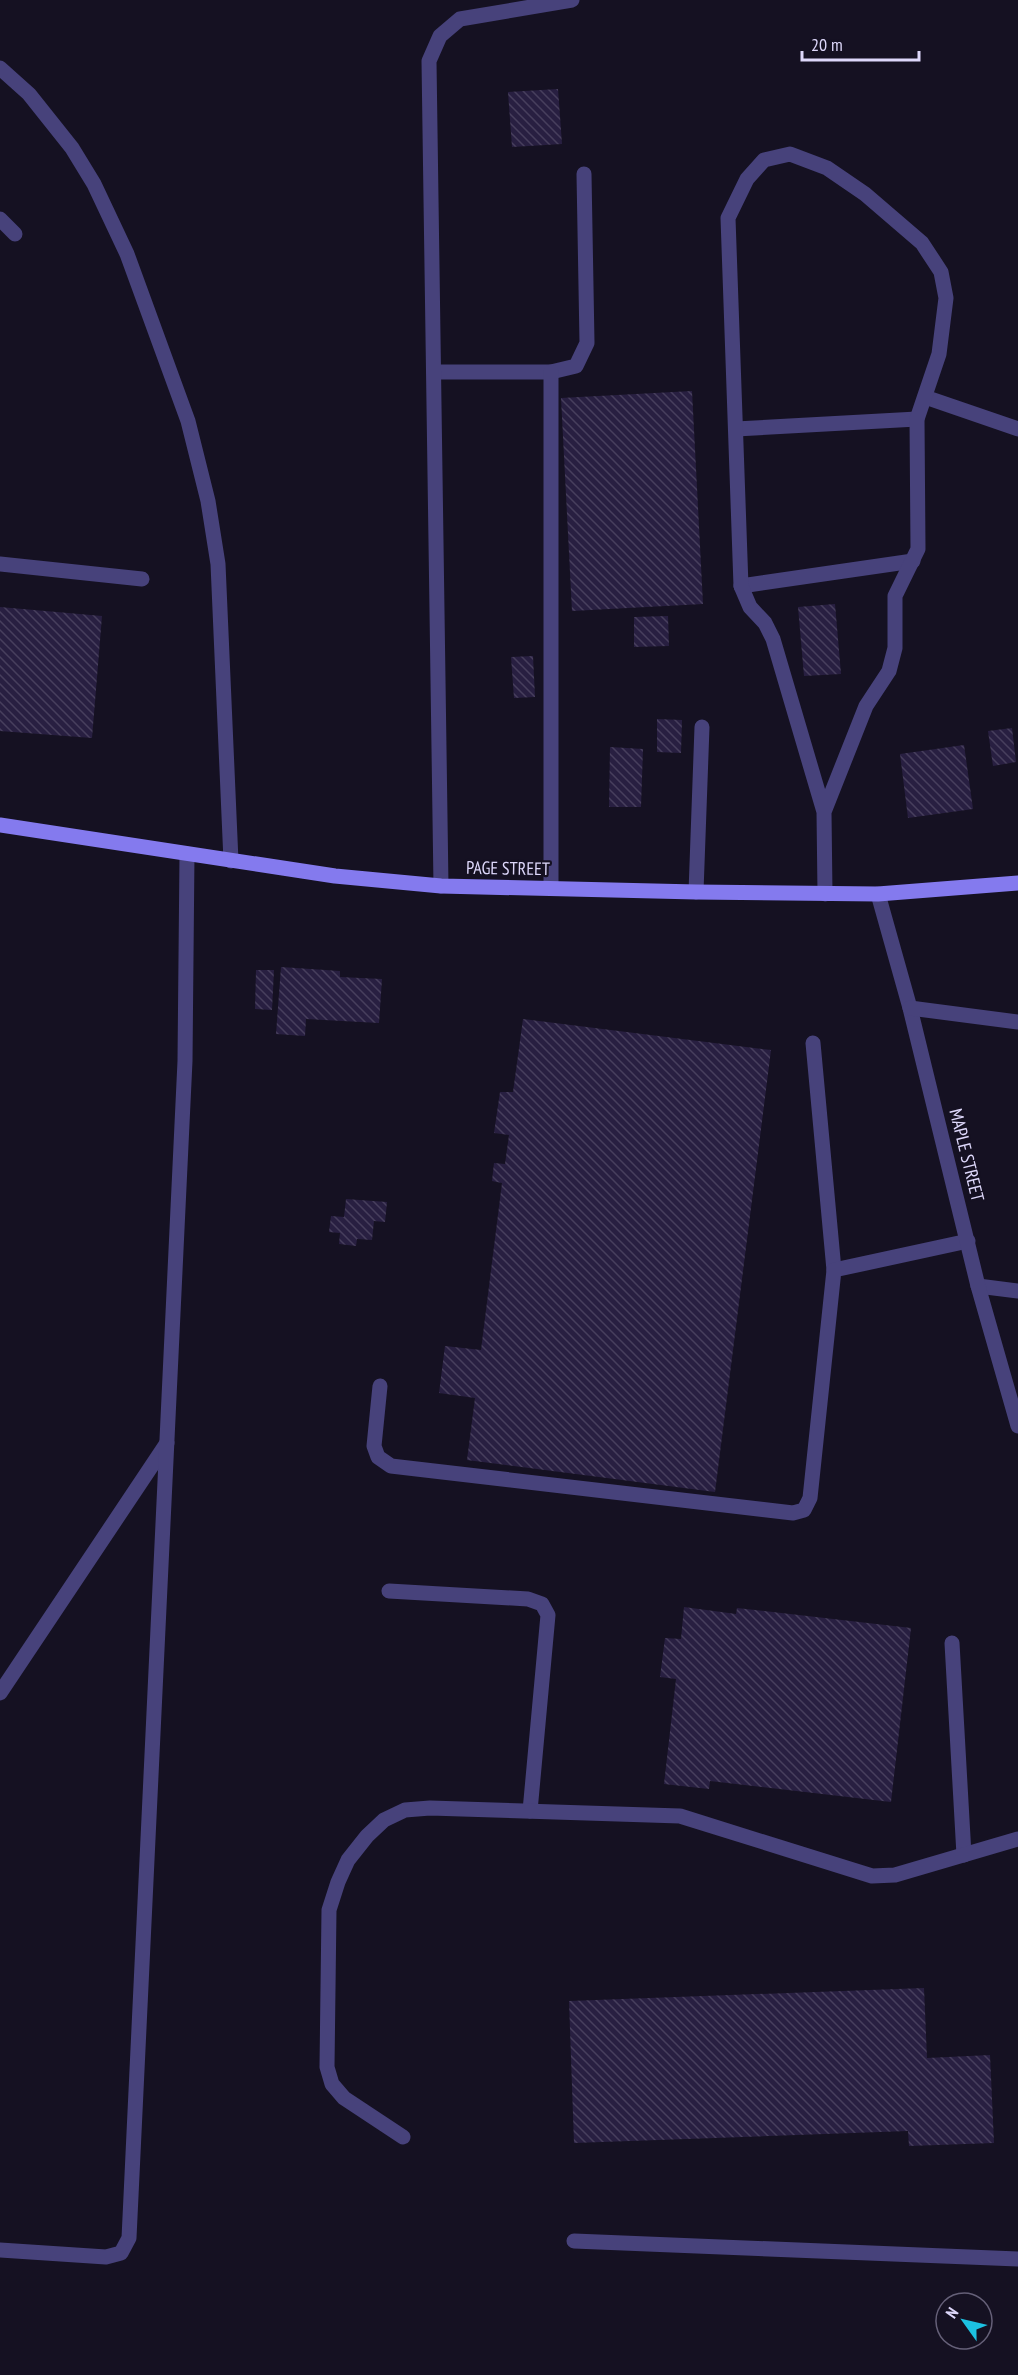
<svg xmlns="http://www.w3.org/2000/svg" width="1018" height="2375" font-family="'PT Sans Narrow',sans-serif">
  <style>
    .building { fill: url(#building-back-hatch) }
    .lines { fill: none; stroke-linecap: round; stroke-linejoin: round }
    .service { stroke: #47427b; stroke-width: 15 }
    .minor { stroke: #47427b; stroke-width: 15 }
    .secondary { stroke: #847aee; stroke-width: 15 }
    .labels { text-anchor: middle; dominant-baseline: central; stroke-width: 4.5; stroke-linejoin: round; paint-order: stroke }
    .street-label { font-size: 18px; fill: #ddd7fa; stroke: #151122 }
  </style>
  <defs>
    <pattern id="building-back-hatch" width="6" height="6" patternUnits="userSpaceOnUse" patternTransform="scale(1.5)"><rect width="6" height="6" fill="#281f41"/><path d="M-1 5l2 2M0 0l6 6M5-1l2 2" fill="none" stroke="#473f5d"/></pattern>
  </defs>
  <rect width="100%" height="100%" fill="#151122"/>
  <g class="building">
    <path d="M 558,89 L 562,144 L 512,147 L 508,92 Z"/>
    <path d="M 692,391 L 703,604 L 572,611 L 561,398 Z"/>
    <path d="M 835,604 L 841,674 L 804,676 L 798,607 Z"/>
    <path d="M 0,607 L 102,616 L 92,738 L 0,731 Z"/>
    <path d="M 668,616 L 669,646 L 634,647 L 634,617 Z"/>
    <path d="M 533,656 L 535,697 L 514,698 L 511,657 Z"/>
    <path d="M 657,719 L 682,720 L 681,753 L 657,752 Z"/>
    <path d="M 1012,728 L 1016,762 L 993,766 L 988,731 Z"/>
    <path d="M 964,745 L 973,809 L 908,818 L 900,754 Z"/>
    <path d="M 610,747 L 643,749 L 641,807 L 609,807 Z"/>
    <path d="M 281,967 L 340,971 L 340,977 L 382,979 L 379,1023 L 306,1019 L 305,1036 L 276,1034 Z"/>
    <path d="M 256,970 L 274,970 L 272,1010 L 255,1009 Z"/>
    <path d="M 523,1019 L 771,1050 L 715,1492 L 467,1460 L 475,1398 L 439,1393 L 445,1346 L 481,1350 L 502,1183 L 492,1181 L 494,1163 L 505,1164 L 509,1135 L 494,1133 L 500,1092 L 513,1092 Z"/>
    <path d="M 346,1199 L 387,1202 L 385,1222 L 374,1221 L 372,1240 L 357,1239 L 356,1246 L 339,1244 L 340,1233 L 329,1232 L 331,1216 L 344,1217 Z"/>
    <path d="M 684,1607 L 736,1614 L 737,1608 L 911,1628 L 891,1802 L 710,1781 L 709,1789 L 664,1784 L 676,1679 L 660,1677 L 665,1638 L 681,1639 Z"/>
    <path d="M 924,1988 L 927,2058 L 990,2055 L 994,2143 L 909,2146 L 908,2131 L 574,2143 L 569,2001 Z"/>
  </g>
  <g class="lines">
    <g class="service">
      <path d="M 0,68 L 29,94 L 72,148 L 94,184 L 127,254 L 188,421 L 208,501 L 218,564 L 231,861"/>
      <path d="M 0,219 L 15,234"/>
      <path d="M 434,372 L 551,372 L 576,366 L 587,343 L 584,174"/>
      <path d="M 551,372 L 551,888"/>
      <path d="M 925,397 L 1018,429"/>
      <path d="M 736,429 L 917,419"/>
      <path d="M 0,564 L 142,579"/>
      <path d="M 741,586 L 913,561"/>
      <path d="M 824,812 L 773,639 L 765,623 L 750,607 L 741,586 L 728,218 L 747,179 L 764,160 L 790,154 L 827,168 L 865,194 L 922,243 L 941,272 L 946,298 L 939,354 L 917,419 L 918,549 L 895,596 L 895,648 L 889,671 L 866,706 L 824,812 L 825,894"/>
      <path d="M 441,886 L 429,61 L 440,36 L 460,19 L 572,0"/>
      <path d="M 696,892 L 702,727"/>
      <path d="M 813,1043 L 834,1270"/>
      <path d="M 978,1286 L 1018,1291"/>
      <path d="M 380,1386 L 374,1446 L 378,1457 L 391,1466 L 793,1513 L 804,1510 L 810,1498 L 834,1270 L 968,1241"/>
      <path d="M 389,1591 L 528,1599 L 542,1604 L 548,1615 L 530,1811"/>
      <path d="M 952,1643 L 964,1855"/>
      <path d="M 0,1693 L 167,1443"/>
      <path d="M 403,2137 L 344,2098 L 332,2084 L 327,2067 L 329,1910 L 338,1882 L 348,1860 L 367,1836 L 384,1820 L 405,1810 L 430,1808 L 680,1816 L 872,1876 L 895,1875 L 1018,1839"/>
      <path d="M 574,2241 L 1018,2259"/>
      <path d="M 0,2250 L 106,2257 L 121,2253 L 129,2238 L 185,1061 L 187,854"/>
    </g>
    <g class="minor">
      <path d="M 878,894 L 910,1008 L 978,1286 L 1018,1426"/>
      <path d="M 910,1008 L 1018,1022"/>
    </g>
    <path class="secondary" d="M 0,825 L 335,876 L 441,886 L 696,892 L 878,894 L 1018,883"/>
  </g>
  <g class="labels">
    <g class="street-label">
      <text transform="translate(508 868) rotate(1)">PAGE STREET</text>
      <text transform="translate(967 1155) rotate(76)">MAPLE STREET</text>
    </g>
  </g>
  <g transform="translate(964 2321) rotate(304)"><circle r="28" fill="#151122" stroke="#656078" stroke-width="1.5"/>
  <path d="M0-4.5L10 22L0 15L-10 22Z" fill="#1cc1e1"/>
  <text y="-9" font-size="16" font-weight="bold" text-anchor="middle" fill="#ddd7fa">N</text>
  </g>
  <path d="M802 51v9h117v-9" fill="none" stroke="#ddd7fa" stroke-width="3"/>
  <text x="811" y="51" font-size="18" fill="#ddd7fa" stroke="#151122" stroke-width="4.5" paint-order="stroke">20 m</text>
</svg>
